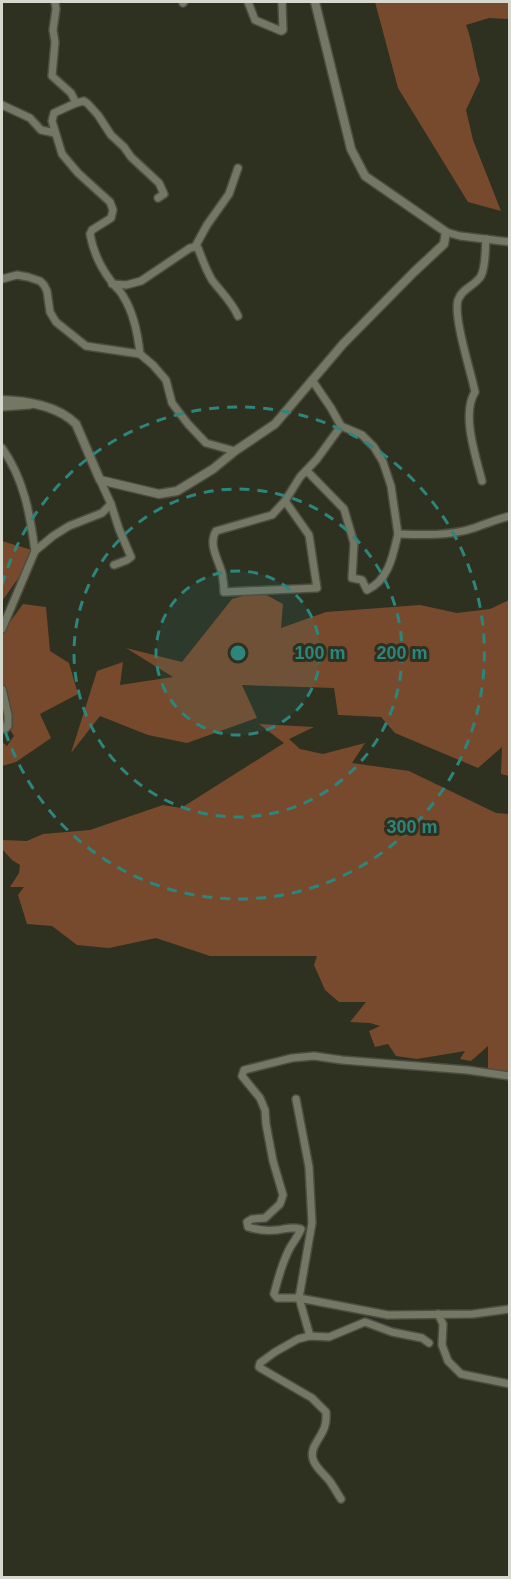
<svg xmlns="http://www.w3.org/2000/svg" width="511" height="1579" font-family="Arial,sans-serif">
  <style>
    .green { fill: #784a2d }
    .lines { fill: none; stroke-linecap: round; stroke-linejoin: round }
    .minor-casing { stroke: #4c4d40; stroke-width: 10 }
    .tertiary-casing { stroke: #4c4d40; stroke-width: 11 }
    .minor { stroke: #757765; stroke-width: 7 }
    .tertiary { stroke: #757765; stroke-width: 8 }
    .ring { fill: none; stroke: #2d857c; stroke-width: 3; stroke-dasharray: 10 8 }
    .centre { fill: #2d857c; stroke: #2e3020; stroke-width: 3 }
    .ring-label { font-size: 18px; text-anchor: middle; font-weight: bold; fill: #2d857c; stroke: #2e3020; stroke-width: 6; stroke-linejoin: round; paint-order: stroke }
  </style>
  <rect width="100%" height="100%" fill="#2e3020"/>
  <g class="green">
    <path d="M 375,2 L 509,2 L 509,19 L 489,18 L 466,25 C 473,43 474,61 480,80 L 466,110 L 473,140 L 501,211 L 468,202 L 398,88 Z"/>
    <path d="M 2,541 L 35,551 L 30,562 L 2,601 Z"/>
    <path d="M 259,591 L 283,604 L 281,628 L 326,612 L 420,605 L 457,613 L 490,609 L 509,600 L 509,776 L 501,774 L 502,747 L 478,768 L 395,733 L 381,717 L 338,715 L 334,688 L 242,685 L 257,718 L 187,743 L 148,735 L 100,716 L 71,753 L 97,671 L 123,662 L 120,685 L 173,677 L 126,648 L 182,662 L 232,599 Z"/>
    <path d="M 23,604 L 46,607 L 50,651 L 69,663 L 78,694 L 40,714 L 51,738 L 16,762 L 2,766 L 2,742 L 7,746 L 14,736 L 8,726 L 8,715 L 2,711 L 2,633 Z"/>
    <path d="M 259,724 L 314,727 L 289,739 L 300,749 L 323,754 L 365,743 L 352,763 L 409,771 L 496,813 L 509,814 L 509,1080 L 506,1077 L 488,1073 L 488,1046 L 471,1061 L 460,1059 L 465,1051 L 417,1059 L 396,1056 L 388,1044 L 375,1047 L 369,1031 L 380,1026 L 370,1023 L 350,1022 L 366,1002 L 339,1002 L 325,990 L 314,965 L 317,956 L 210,956 L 156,938 L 109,948 L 77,945 L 52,926 L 27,924 L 18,895 L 24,887 L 10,887 L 19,873 L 20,865 L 12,860 L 2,849 L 2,840 L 27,841 L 43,834 L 90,830 L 163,805 L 181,808 L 284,743 Z"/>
  </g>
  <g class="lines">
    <g class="minor-casing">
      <g id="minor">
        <path d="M 55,2 L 56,9 L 53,30 L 55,42 L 52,76 L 71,93 L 76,103 L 54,113 L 52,121 L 62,154 L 78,173 L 110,202 L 113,210 L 111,218 L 92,230 L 90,234 C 93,251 101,268 111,281 C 114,286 120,290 123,296 C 134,313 138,335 140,354"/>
        <path d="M 248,2 L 255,20 L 281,31 L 283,30 L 282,2"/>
        <path d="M 183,3 L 184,2"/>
        <path d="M 76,103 L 84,101 L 88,104 L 98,115 L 111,135 L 124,147 L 131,157 L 159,183 L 164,194 L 158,198"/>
        <path d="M 2,105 L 30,118 L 41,130 L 55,133"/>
        <path d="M 446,232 L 460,236 L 510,242"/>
        <path d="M 195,247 L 207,225 L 229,194 L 238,168"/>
        <path d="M 2,279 L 17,275 L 28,277 L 40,281 L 44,285 L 47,291 L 50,312 L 56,322 L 86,346 L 140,354 L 153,365 L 166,380 L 172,403 L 188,424 L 206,443 L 235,451"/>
        <path d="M 112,284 L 126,285 L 141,281 L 190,248 L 195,247 L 198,248 C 202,259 206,270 212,280 C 221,292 232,302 238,316"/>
        <path d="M 312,380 L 331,408 L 341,426 L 362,435 L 374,447 L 383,462 L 391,486 L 398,534 C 423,535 450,536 474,528 C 486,524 497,519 510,516"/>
        <path d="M 2,407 L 30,405"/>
        <path d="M 2,448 C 24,479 30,514 35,551"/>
        <path d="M 307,471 L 344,509 L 354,543 L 352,578 L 362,580 L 367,590 C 389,580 393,555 398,534"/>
        <path d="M 482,481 C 476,457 461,414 475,392 C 471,372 453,317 458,300 C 462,288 475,286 481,276 C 486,266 485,250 486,239"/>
        <path d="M 285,501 L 309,535 L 317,588 L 224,592 C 224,586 223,579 222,573 C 218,559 208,544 216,531 L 272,515 L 285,501 L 300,477 L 317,459 L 341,426"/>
        <path d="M 111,504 L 119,529 L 131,557 L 127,560 L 114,565"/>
        <path d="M 2,629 L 35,551 L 53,536 L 69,526 L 102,513 L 111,504 L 100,480"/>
        <path d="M 2,689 L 8,715 L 8,726 L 5,729 L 2,727"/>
        <path d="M 510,1076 L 467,1070 L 342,1060 L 314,1056 L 292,1058 L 244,1070 L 242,1076 L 260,1098 L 265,1110 L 266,1124 L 273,1161 L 283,1195 L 280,1204 L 265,1218 L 252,1219 L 247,1222 L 248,1227 C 257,1230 267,1231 277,1230 C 286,1229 292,1226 301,1229 C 298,1236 295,1240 291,1246 C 283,1260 278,1278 274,1294 L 277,1298 L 299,1298 L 388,1315 L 473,1314 L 510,1309"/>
        <path d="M 296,1099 L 309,1167 L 312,1223 L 299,1298 L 310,1336"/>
        <path d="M 438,1314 L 443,1324 L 442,1345 L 448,1361 L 461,1374 L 510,1384"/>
        <path d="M 341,1499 C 337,1493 333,1485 328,1479 C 318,1468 306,1459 316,1443 C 323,1431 327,1427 326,1412 L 312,1398 L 262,1369 L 259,1367 L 260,1363 L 275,1352 L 298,1339 L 310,1336 L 329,1337 L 365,1322 L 392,1332 L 422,1338 L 429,1343"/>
      </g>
    </g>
    <g class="tertiary-casing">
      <path id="tertiary" d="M 2,400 C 27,401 57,405 76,424 L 100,480 L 159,494 L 177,491 L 213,469 L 235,451 L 275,424 L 343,344 L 414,272 L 444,244 L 446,232 L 365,176 L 351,149 L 315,2"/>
    </g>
    <use href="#minor" class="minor"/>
    <use href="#tertiary" class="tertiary"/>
  </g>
  <circle cx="238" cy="653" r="82" fill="#2d857c" fill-opacity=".12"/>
  <g class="ring">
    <circle cx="238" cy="653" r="82"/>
    <circle cx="238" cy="653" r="164"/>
    <path d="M2 585A246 246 0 1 1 2 721"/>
  </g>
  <circle cx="238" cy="653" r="9" class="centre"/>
  <g class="ring-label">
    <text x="320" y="659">100 m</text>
    <text x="402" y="659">200 m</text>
    <text x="412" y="833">300 m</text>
  </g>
  <rect width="511" height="1579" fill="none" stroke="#d6d7cd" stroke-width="6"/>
</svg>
